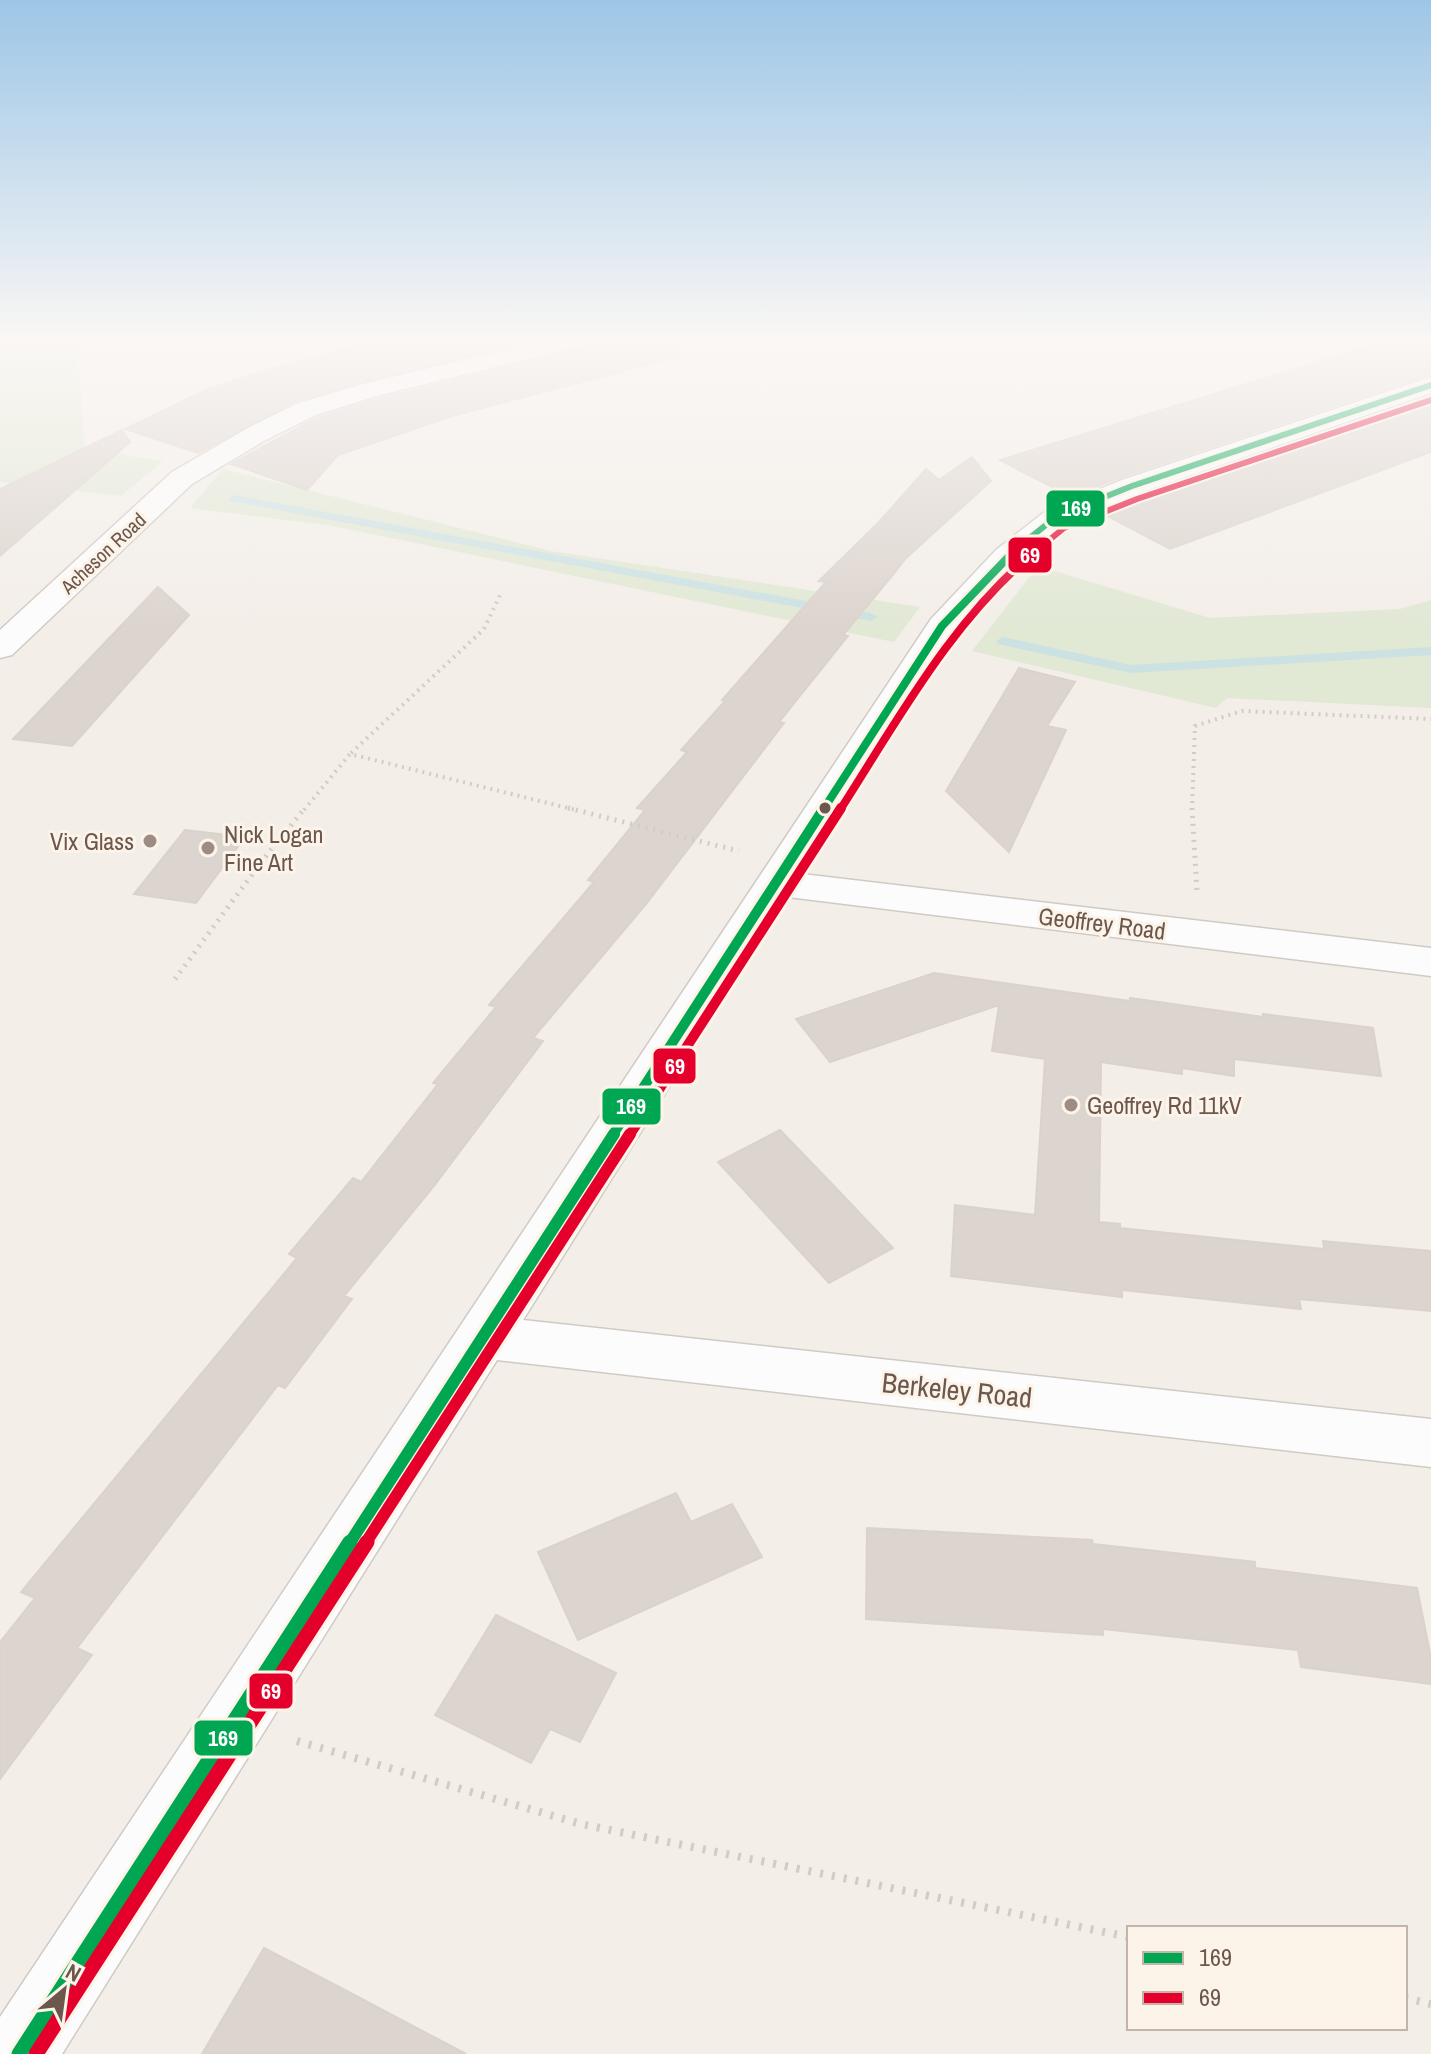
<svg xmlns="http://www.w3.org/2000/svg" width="1431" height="2054" font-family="'Archivo Narrow',sans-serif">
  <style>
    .green { fill: #e1e8d4 }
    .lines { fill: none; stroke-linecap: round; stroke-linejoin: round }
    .stream { fill: #cce1e2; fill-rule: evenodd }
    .building { fill: #dcd4ce; stroke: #dbd2cb; stroke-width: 2 }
    .minor-casing { stroke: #d0cac4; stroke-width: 3 }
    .path-far3 { stroke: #d2ccc7; stroke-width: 3; stroke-dasharray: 1 4; stroke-linecap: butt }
    .path-far2 { stroke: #d2ccc7; stroke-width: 4; stroke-dasharray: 2 5; stroke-linecap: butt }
    .path-far1 { stroke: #d2ccc7; stroke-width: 5; stroke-dasharray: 2 6; stroke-linecap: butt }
    .path { stroke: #d2ccc7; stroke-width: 8; stroke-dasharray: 3 9; stroke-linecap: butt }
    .minor { fill: #fdfcfc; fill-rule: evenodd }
    .bus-1-far4-casing { stroke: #fcf4e9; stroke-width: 10 }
    .bus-1-far3-casing { stroke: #fcf4e9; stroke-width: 13 }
    .bus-1-far2-casing { stroke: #fcf4e9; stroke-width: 16 }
    .bus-1-far1-casing { stroke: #fcf4e9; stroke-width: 18 }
    .bus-1-casing { stroke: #fcf4e9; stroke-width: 21 }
    .bus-2-far4-casing { stroke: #fcf4e9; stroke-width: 10 }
    .bus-2-far3-casing { stroke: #fcf4e9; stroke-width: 13 }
    .bus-2-far2-casing { stroke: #fcf4e9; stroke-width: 16 }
    .bus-2-far1-casing { stroke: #fcf4e9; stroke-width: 18 }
    .bus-2-casing { stroke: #fcf4e9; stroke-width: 21 }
    .bus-1-far4 { stroke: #00a651; stroke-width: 6 }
    .bus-1-far3 { stroke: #00a651; stroke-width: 8 }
    .bus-1-far2 { stroke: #00a651; stroke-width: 10 }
    .bus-1-far1 { stroke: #00a651; stroke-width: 12 }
    .bus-1 { stroke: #00a651; stroke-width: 15 }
    .bus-2-far4 { stroke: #e4002b; stroke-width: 6 }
    .bus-2-far3 { stroke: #e4002b; stroke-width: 8 }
    .bus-2-far2 { stroke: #e4002b; stroke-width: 10 }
    .bus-2-far1 { stroke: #e4002b; stroke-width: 12 }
    .bus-2 { stroke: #e4002b; stroke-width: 15 }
    .bus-dot { fill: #6d574d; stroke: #fcf4e9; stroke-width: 3 }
    .poi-dot { fill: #9c8c83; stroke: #fcf4e9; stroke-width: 3 }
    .labels { text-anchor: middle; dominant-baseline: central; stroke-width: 6; stroke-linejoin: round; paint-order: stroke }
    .far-street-label { font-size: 20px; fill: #6d574d; stroke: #fcf4e9 }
    .poi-label { font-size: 24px; fill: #6d574d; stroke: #fcf4e9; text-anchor: start }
    .street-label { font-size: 24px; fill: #6d574d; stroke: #fcf4e9 }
    .near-street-label { font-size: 28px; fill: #6d574d; stroke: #fcf4e9 }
    .line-badge { stroke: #fcf4e9; stroke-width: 3 }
    .badge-label { font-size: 22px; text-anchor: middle; font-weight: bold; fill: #fff }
  </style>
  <rect width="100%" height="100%" fill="#f3eee8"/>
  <g class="green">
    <path d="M 0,341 L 87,341 L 77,349 L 85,449 L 163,461 L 121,496 L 0,482 Z"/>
    <path d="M 223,469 L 551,551 L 920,607 L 894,642 L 328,525 L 190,508 Z"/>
    <path d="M 1038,566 L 1210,618 L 1400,609 L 1431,600 L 1431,708 L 1227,698 L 1216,708 L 972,651 Z"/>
  </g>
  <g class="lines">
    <g class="stream">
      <path d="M 234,495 L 871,613 L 878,617 L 871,621 L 230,501 L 228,499 Z"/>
      <path d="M 1003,637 L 1131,665 L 1431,647 L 1431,655 L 1131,673 L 998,644 L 996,641 Z"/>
    </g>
  </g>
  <g class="building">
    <path d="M 375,341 L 529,341 L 297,400 L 198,453 L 125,429 L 203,391 L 273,368 Z"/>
    <path d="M 587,341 L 678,341 L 680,356 L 452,416 L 338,455 L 307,490 L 231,464 L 317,418 L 381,398 L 581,349 Z"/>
    <path d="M 1385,341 L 1431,341 L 1431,374 L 1121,477 L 1071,497 L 1000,460 Z"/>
    <path d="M 1431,396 L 1431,452 L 1170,549 L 1100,512 Z"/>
    <path d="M 122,430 L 130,442 L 0,556 L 0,489 Z"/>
    <path d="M 972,457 L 991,481 L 906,558 L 891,577 L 843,635 L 848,636 L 779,722 L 784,723 L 646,904 L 533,1038 L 543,1041 L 434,1186 L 344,1296 L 352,1299 L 285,1388 L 278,1385 L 77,1648 L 92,1655 L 0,1779 L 0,1642 L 35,1598 L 21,1592 L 297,1258 L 289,1254 L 353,1178 L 361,1182 L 438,1084 L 433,1083 L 496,1007 L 489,1005 L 594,882 L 588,880 L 645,810 L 637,808 L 687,752 L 681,750 L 725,701 L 722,700 L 826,582 L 819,581 L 880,521 L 926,469 L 939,480 Z"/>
    <path d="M 158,587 L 189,615 L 72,746 L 13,739 Z"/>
    <path d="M 1019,668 L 1075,682 L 1047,726 L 1066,730 L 1009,852 L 946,791 Z"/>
    <path d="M 185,830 L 245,837 L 196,903 L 134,894 Z"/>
    <path d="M 934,973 L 1130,1001 L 1130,998 L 1263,1017 L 1263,1014 L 1373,1028 L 1381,1076 L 1234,1059 L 1234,1076 L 1182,1068 L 1182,1074 L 1101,1062 L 1099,1222 L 1120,1224 L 1120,1228 L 1324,1249 L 1323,1241 L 1431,1251 L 1431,1311 L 1299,1299 L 1301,1309 L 1122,1290 L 1122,1297 L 951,1276 L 955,1205 L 1035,1215 L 1045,1059 L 992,1051 L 999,1005 L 830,1062 L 796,1019 Z"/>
    <path d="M 780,1130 L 832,1184 L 893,1248 L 829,1283 L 718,1162 Z"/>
    <path d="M 676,1493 L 691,1522 L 732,1504 L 762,1557 L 578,1640 L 538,1552 Z"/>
    <path d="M 867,1528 L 1092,1540 L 1093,1544 L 1255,1562 L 1255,1568 L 1417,1588 L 1431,1658 L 1431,1684 L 1301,1667 L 1298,1650 L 1103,1629 L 1103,1635 L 866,1619 Z"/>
    <path d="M 496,1615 L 616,1673 L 580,1742 L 550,1729 L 531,1763 L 435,1715 Z"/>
    <path d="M 264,1948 L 341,1988 L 466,2054 L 202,2054 Z"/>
  </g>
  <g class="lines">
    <g class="minor-casing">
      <g id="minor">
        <path d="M 542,341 L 584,341 L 580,346 L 380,395 L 316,415 L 264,441 L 192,484 L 12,655 L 0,658 L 0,630 L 172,472 L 246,429 L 298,403 L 363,384 Z"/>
        <path d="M 1431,377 L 1431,393 L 1142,492 L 1067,522 L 1018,562 L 955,631 L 802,874 L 1431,948 L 1431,976 L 788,897 L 523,1320 L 1431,1419 L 1431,1467 L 497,1360 L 62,2054 L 0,2054 L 0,2017 L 931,619 L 996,550 L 1047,510 L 1122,480 Z"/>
      </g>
    </g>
    <path class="path-far3" d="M 963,360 L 1041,341"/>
    <g class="path-far2">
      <path d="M 351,753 L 484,629 L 501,593"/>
      <path d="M 304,810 L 350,754 L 576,810"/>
      <path d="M 1192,810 L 1195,726 L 1242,711 L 1431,719"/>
    </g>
    <g class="path-far1">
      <path d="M 568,808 L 739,851"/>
      <path d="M 1192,808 L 1197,891"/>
      <path d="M 175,979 L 259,865 L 305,808"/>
    </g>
    <g class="path">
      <path d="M 297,1741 L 581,1824 L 1129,1937"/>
      <path d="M 1405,1998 L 1431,2004"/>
    </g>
    <use href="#minor" class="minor"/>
    <g class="bus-1-far4-casing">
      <path id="bus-1-far4" d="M 1015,550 L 1057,516 L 1132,486 L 1431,385"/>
    </g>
    <g class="bus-1-far3-casing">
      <path id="bus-1-far3" d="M 823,810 L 942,626 L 1017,548"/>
    </g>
    <g class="bus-1-far2-casing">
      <path id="bus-1-far2" d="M 612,1136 L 824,808"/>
    </g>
    <g class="bus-1-far1-casing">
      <path id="bus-1-far1" d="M 349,1544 L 614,1134"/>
    </g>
    <g class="bus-1-casing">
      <path id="bus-1" d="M 19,2054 L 350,1542"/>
    </g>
    <g class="bus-2-far4-casing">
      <path id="bus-2-far4" d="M 1037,550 L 1064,528 L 1137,499 L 1431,400"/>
    </g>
    <g class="bus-2-far3-casing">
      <path id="bus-2-far3" d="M 840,810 C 899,718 953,618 1039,548"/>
    </g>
    <g class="bus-2-far2-casing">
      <path id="bus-2-far2" d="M 629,1136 L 841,808"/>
    </g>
    <g class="bus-2-far1-casing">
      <path id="bus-2-far1" d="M 365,1544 L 630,1134"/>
    </g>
    <g class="bus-2-casing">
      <path id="bus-2" d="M 36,2054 L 367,1542"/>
    </g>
    <use href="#bus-1-far4" class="bus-1-far4"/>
    <use href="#bus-1-far3" class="bus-1-far3"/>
    <use href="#bus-1-far2" class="bus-1-far2"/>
    <use href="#bus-1-far1" class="bus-1-far1"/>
    <use href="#bus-1" class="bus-1"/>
    <use href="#bus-2-far4" class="bus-2-far4"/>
    <use href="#bus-2-far3" class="bus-2-far3"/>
    <use href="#bus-2-far2" class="bus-2-far2"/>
    <use href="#bus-2-far1" class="bus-2-far1"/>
    <use href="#bus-2" class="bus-2"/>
  </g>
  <linearGradient id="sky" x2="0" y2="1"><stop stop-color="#9dc6e6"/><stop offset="0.54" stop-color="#faf7f5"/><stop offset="1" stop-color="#faf7f5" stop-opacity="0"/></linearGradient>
  <rect width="1431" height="629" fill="url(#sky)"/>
  <circle class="bus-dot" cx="825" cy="808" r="7"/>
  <g class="poi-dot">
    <circle cx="150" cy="841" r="8"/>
    <circle cx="208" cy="848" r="8"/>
    <circle cx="1071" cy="1105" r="8"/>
  </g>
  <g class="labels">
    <g class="far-street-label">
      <text transform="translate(103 553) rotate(-43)">Acheson Road</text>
    </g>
    <g class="poi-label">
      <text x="224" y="834">Nick Logan<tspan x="224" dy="28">Fine Art</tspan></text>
      <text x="134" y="841" text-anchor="end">Vix Glass</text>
      <text x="1087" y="1105">Geoffrey Rd 11kV</text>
    </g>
    <g class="street-label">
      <text transform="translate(1102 923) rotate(7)">Geoffrey Road</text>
    </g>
    <g class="near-street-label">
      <text transform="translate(957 1390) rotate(6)">Berkeley Road</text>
    </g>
  </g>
  <g class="line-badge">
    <rect x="1045" y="489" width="61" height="39" rx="8" fill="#00a651"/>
    <rect x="1007" y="536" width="46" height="38" rx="8" fill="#e4002b"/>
    <rect x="652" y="1047" width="45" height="38" rx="8" fill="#e4002b"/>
    <rect x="601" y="1087" width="61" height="39" rx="8" fill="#00a651"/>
    <rect x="248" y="1672" width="46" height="38" rx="8" fill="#e4002b"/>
    <rect x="193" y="1719" width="61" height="38" rx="8" fill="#00a651"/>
  </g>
  <g class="badge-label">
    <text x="1076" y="516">169</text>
    <text x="1030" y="563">69</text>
    <text x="675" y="1074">69</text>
    <text x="631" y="1114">169</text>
    <text x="271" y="1699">69</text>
    <text x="223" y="1746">169</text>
  </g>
  <rect x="1127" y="1926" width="280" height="104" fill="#fcf4e9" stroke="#c3b5ab" stroke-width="2"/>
  <rect x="1143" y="1952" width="40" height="12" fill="#00a651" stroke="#c3b5ab" stroke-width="2"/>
  <text x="1199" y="1966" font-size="24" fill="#6d574d">169</text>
  <rect x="1143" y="1992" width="40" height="12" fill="#e4002b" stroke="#c3b5ab" stroke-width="2"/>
  <text x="1199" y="2006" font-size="24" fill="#6d574d">69</text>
  <g transform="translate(64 1990) rotate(29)" stroke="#fcf4e9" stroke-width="6" paint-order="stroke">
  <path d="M0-6L14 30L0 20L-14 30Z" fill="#6d574d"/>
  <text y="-12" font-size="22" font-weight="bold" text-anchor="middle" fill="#6d574d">N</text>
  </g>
</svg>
